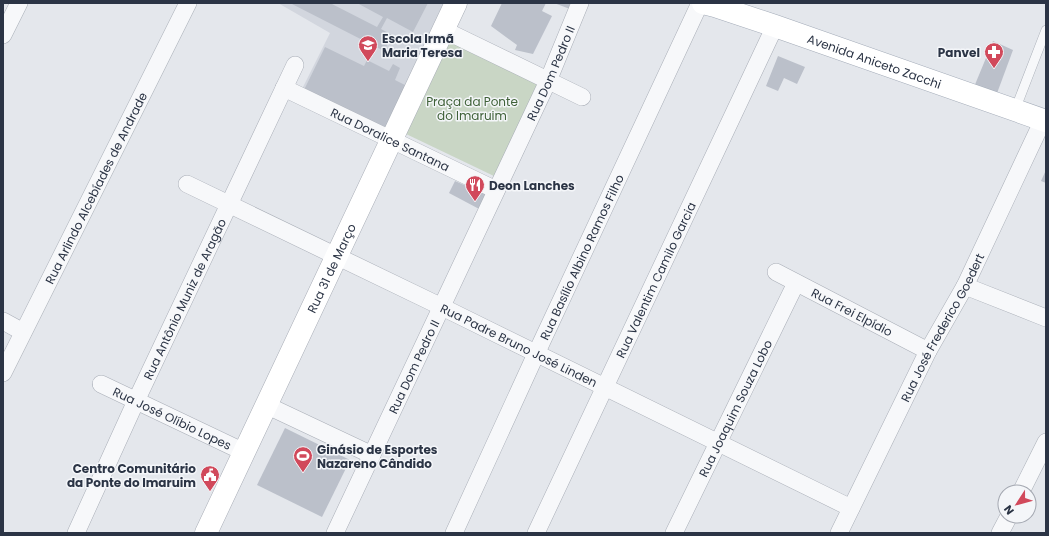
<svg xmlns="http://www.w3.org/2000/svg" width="1049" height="536" font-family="Poppins,sans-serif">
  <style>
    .built { fill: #d2d6de }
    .green { fill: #c9d6c5 }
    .building { fill: #bbc0ca }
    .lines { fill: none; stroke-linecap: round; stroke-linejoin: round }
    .lane-casing { stroke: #a9aeb7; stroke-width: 10 }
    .street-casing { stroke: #a9aeb7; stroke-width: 18 }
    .secondary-casing { stroke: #a9aeb7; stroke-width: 23 }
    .primary-casing { stroke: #a3abb8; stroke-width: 23 }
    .lane { stroke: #f7f8fa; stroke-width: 9 }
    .street { stroke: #f7f8fa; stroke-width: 17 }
    .secondary { stroke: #fff; stroke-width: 22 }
    .primary { stroke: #fff; stroke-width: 22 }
    .labels { text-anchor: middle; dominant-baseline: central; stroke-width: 3; stroke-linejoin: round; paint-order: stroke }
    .poi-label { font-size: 12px; font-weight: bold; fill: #2b3445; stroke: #f4f6f9; text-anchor: start }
    .street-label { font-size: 12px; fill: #2b3445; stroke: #f4f6f9 }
    .park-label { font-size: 12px; fill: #3f6138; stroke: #f4f6f9 }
  </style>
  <rect width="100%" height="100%" fill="#e4e7ec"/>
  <path class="built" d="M 278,3 L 448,3 L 386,132 L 301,91 L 330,33 Z"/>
  <path class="green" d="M 449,39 L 541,83 L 496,177 L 404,133 Z"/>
  <g class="building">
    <path d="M 290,3 L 330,3 L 377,27 L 383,17 L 357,3 L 428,3 L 413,32 L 387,18 L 381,29 L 392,35 L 384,51 Z"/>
    <path d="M 502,3 L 546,3 L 542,11 L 552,16 L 533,54 L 515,50 L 517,45 L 491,26 Z"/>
    <path d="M 554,3 L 572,3 L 570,9 Z"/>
    <path d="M 993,41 L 1013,50 L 996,96 L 974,87 Z"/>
    <path d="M 325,47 L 364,66 L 367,60 L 389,71 L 393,64 L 400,68 L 395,80 L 407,86 L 385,130 L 304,90 Z"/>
    <path d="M 778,56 L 805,67 L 797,84 L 784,78 L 778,91 L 766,86 Z"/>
    <path d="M 1046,170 L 1046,183 L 1041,181 Z"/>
    <path d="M 455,181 L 487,195 L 481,210 L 449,193 Z"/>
    <path d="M 285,428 L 350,460 L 322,517 L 257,485 Z"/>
  </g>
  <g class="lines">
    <g class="lane-casing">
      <path id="lane" d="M 1015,110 L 1046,30"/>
    </g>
    <g class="street-casing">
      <g id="street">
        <path d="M 444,30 L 582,97"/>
        <path d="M 3,35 L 19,3"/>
        <path id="s1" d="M 284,88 L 496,190"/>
        <path id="s2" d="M 187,184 L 442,307 L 851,508"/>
        <path id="s3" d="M 776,272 L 928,351"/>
        <path d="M 965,286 L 1046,318"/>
        <path d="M 3,321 L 23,332"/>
        <path id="s4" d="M 3,373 L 188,3"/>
        <path id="s5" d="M 101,384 L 244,452"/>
        <path d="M 266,405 L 372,455"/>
        <path d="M 1021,492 L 1046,442"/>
        <path id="s6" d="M 76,533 L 136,401 L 295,65"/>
        <path id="s7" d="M 335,533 L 548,81 L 580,3"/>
        <path id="s8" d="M 454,533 L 536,354 L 700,3"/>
        <path id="s9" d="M 536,533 L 775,26"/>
        <path id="s10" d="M 674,533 L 796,283"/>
        <path id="s11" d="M 839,533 L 928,351 L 965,286 L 1043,120"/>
        <path d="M 1000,533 L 1009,516"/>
      </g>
    </g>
    <g class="secondary-casing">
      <g id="secondary">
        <path id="s12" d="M 206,533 L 456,3"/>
      </g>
    </g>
    <g class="primary-casing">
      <g id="primary">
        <path id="s13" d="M 703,3 L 715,6 L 775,26 L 1046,121"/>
      </g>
    </g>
    <use href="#lane" class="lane"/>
    <use href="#street" class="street"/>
    <use href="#secondary" class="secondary"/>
    <use href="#primary" class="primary"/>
  </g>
  <defs>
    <g id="school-pin" transform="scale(1)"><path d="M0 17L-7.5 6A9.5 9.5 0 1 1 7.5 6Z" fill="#d1495b" stroke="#f4f6f9"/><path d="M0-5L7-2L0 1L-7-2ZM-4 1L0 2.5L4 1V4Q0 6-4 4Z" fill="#fff"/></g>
    <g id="pharmacy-pin" transform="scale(1)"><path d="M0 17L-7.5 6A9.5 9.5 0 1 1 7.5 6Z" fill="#d1495b" stroke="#f4f6f9"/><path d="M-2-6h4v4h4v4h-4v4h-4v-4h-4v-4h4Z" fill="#fff"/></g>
    <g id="restaurant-pin" transform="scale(1)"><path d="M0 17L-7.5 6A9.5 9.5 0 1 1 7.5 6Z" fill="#d1495b" stroke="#f4f6f9"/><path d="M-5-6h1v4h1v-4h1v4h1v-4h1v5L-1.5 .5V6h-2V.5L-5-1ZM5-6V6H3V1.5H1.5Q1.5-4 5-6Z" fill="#fff"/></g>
    <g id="stadium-pin" transform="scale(1)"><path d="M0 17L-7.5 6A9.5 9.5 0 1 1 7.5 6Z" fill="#d1495b" stroke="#f4f6f9"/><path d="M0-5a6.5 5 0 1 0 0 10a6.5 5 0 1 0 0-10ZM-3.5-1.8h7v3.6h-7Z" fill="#fff"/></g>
    <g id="civic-pin" transform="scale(1)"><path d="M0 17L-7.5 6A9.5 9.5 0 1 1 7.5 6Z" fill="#d1495b" stroke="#f4f6f9"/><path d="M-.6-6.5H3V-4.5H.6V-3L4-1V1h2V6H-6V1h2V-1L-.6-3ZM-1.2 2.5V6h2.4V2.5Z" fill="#fff"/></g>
  </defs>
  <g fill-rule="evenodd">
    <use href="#school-pin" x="368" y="45"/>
    <use href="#pharmacy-pin" x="994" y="52"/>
    <use href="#restaurant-pin" x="475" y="185"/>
    <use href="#stadium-pin" x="303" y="456"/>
    <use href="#civic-pin" x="210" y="475"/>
  </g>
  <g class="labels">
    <g class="poi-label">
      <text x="382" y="38">Escola Irmã<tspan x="382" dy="14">Maria Teresa</tspan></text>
      <text x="980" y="52" text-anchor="end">Panvel</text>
      <text x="489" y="185">Deon Lanches</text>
      <text x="317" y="449">Ginásio de Esportes<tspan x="317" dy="14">Nazareno Cândido</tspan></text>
      <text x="196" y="468" text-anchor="end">Centro Comunitário<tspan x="196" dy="14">da Ponte do Imaruim</tspan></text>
    </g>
    <g class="street-label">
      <text stroke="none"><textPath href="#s13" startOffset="181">Avenida Aniceto Zacchi</textPath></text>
      <text stroke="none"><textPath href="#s7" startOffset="508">Rua Dom Pedro II</textPath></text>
      <text stroke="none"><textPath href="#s1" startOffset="118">Rua Doralice Santana</textPath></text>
      <text stroke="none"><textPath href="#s4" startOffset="207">Rua Arlindo Alcebíades de Andrade</textPath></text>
      <text stroke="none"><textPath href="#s8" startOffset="304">Rua Basílio Albino Ramos Filho</textPath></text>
      <text stroke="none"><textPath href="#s12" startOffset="293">Rua 31 de Março</textPath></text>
      <text stroke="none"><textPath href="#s9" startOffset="280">Rua Valentim Camilo Garcia</textPath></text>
      <text stroke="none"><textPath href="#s6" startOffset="258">Rua Antônio Muniz de Aragão</textPath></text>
      <text stroke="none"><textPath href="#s3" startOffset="86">Rua Frei Elpídio</textPath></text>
      <text stroke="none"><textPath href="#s11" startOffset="230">Rua José Frederico Goedert</textPath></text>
      <text stroke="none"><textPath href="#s2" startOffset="369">Rua Padre Bruno José Linden</textPath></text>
      <text stroke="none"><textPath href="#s7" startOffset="184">Rua Dom Pedro II</textPath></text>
      <text stroke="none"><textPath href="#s10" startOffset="139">Rua Joaquim Souza Lobo</textPath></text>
      <text stroke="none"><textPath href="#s5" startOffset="79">Rua José Olíbio Lopes</textPath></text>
    </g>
    <g class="park-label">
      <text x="472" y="101">Praça da Ponte<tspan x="472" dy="14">do Imaruim</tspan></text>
    </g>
  </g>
  <rect width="1049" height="536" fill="none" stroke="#2b3445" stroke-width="8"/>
  <g transform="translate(1017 504) rotate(234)"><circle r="19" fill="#f4f6f9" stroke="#a4a8b1"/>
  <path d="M0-3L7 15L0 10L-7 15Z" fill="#d1495b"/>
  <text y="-6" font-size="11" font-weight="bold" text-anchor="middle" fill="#2b3445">N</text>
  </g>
</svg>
